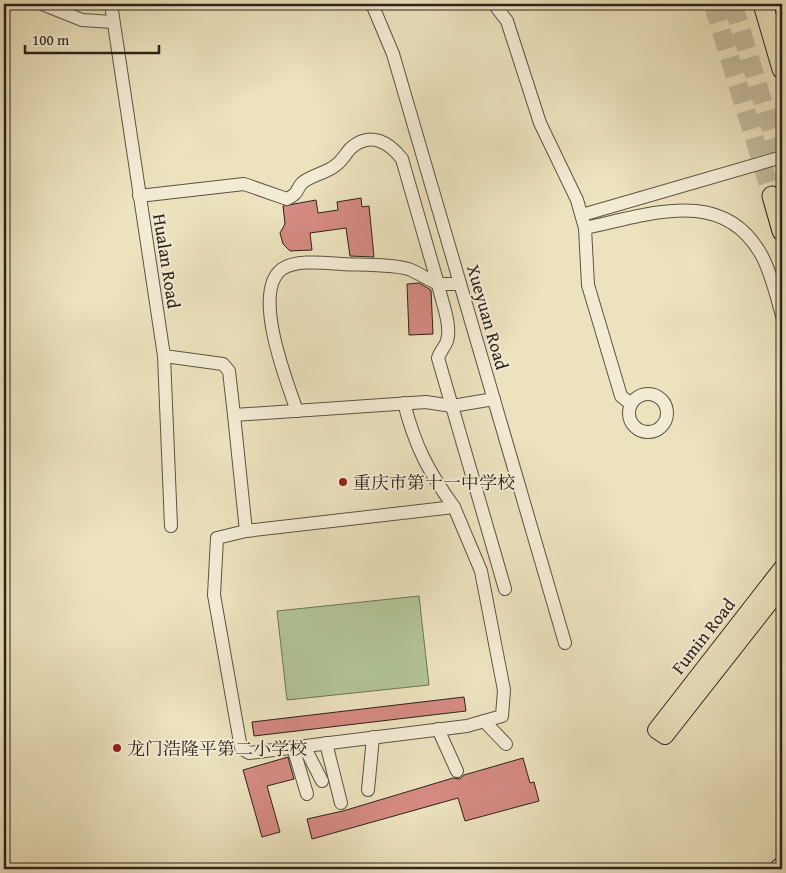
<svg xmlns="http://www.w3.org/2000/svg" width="786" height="873" font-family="'Gentium Book Plus','Noto Serif SC',serif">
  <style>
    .green { fill: #b2c496; stroke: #6e7458 }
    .building { fill: #d58a82; stroke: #2b231a }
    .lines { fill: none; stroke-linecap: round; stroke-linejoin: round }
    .highway-tunnel { stroke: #c5bc9d; stroke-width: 19; stroke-dasharray: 19 9; stroke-linecap: butt }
    .minor-casing { stroke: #5b5343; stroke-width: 14 }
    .major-casing { stroke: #2b231a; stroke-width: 18 }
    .highway-casing { stroke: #2b231a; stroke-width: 21 }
    .minor { stroke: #f3ecd5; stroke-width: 12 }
    .major { stroke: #ece2be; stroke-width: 16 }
    .highway { stroke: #ece2be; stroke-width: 19 }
    .poi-dot { fill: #8f2418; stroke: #f3ecd5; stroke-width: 2 }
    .labels { text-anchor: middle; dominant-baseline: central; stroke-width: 4; stroke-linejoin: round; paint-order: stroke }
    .street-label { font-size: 18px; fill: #2b231a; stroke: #f3ecd5 }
    .poi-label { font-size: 18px; fill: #2b231a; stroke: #f3ecd5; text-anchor: start }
  </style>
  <rect width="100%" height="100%" fill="#ece2be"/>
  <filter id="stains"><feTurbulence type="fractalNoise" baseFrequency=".004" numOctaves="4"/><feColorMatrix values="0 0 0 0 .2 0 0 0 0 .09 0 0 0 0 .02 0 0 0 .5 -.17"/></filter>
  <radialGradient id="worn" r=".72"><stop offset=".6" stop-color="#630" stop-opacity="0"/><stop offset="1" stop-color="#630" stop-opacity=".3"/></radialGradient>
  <path class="green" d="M 419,596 L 429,685 L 287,700 L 277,611 Z"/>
  <g class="building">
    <path d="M 361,198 L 362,207 L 369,206 L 374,257 L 350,256 L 346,228 L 310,233 L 312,250 L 290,251 L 283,244 L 280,233 L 285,224 L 283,206 L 316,200 L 318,213 L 338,210 L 337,202 Z"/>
    <path d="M 419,283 L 431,290 L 433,334 L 409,335 L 407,284 Z"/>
    <path d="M 464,697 L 466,711 L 254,736 L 252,722 Z"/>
    <path d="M 288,757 L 294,779 L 267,786 L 280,832 L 262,837 L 243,770 Z"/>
    <path d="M 523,758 L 530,783 L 534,782 L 539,801 L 465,821 L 458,798 L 312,839 L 307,819 L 343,811 L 453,778 L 460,779 L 464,775 Z"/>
  </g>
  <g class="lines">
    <g class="highway-tunnel">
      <path d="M 713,4 L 772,196"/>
      <path d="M 733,4 L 782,165"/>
    </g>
    <g class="minor-casing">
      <g id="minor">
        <path d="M 42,4 L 82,20 L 113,22"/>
        <path d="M 111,4 L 164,356 L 171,526"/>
        <path d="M 372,4 L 393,54 L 565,643"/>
        <path d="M 494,4 L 507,21 L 540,123 L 577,200 L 585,228 L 588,285 L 621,396 L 631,404"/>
        <path d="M 139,196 L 244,184 L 287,199 C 300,192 295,191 302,183 C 311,175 327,173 336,165 C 342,161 346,153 351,148 C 370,131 389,142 402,159 L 438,284 L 460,284"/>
        <path d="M 582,215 L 782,157"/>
        <path d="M 585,228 C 648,215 725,184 763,258 C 772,276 777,297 782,316"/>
        <path d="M 164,356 L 223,364 L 229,371 L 234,415 L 426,402 L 452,406 L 494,399"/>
        <circle cx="648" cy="413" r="19"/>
        <path d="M 297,411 C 287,382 251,292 282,269 C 297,259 325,263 342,264 C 358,265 398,264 411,270 C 420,274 429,280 438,284 C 441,300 452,325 447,341 C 445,347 440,351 438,358 L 505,589"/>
        <path d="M 234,415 L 246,531 L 454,507 C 428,471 415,446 404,403"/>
        <path d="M 246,531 L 217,538 L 214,595 L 241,748 L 249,753 L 467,726 L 502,716 L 504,690 L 481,571 L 454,507"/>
        <path d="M 484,721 L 506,744"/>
        <path d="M 438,729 L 457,771"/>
        <path d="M 326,743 L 341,803"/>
        <path d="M 304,746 L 322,781"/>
        <path d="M 293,747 L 307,794"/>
        <path d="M 368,790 L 373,737"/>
      </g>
    </g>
    <g class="major-casing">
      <path id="major" d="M 782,568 L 656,730 L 665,736 L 782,587"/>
    </g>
    <g class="highway-casing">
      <g id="highway">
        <path d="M 763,4 L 782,69"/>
        <path d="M 772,196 L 782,231"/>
        <path d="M 779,869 L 782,867"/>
      </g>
    </g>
    <use href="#minor" class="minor"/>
    <use href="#major" class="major"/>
    <use href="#highway" class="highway"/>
  </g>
  <g class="poi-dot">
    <circle cx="343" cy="482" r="5"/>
    <circle cx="117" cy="748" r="5"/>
  </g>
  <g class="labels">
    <g class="street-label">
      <text transform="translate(167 261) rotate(81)">Hualan Road</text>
      <text transform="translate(488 317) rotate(74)">Xueyuan Road</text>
      <text transform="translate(703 636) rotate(-52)">Fumin Road</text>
    </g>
    <g class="poi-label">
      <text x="353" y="482">重庆市第十一中学校</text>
      <text x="127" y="748">龙门浩隆平第二小学校</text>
    </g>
  </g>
  <rect width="786" height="873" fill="none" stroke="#ece2be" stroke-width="20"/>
  <rect x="5" y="5" width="776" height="863" fill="none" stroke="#2b231a" stroke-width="2.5"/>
  <rect x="10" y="10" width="766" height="853" fill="none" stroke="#2b231a"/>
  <path d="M25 45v8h134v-8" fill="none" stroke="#2b231a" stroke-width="2.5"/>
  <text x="32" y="45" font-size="15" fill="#2b231a" stroke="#f3ecd5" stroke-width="4" paint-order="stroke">100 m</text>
  <rect width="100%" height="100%" filter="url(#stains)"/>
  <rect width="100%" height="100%" fill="url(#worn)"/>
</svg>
